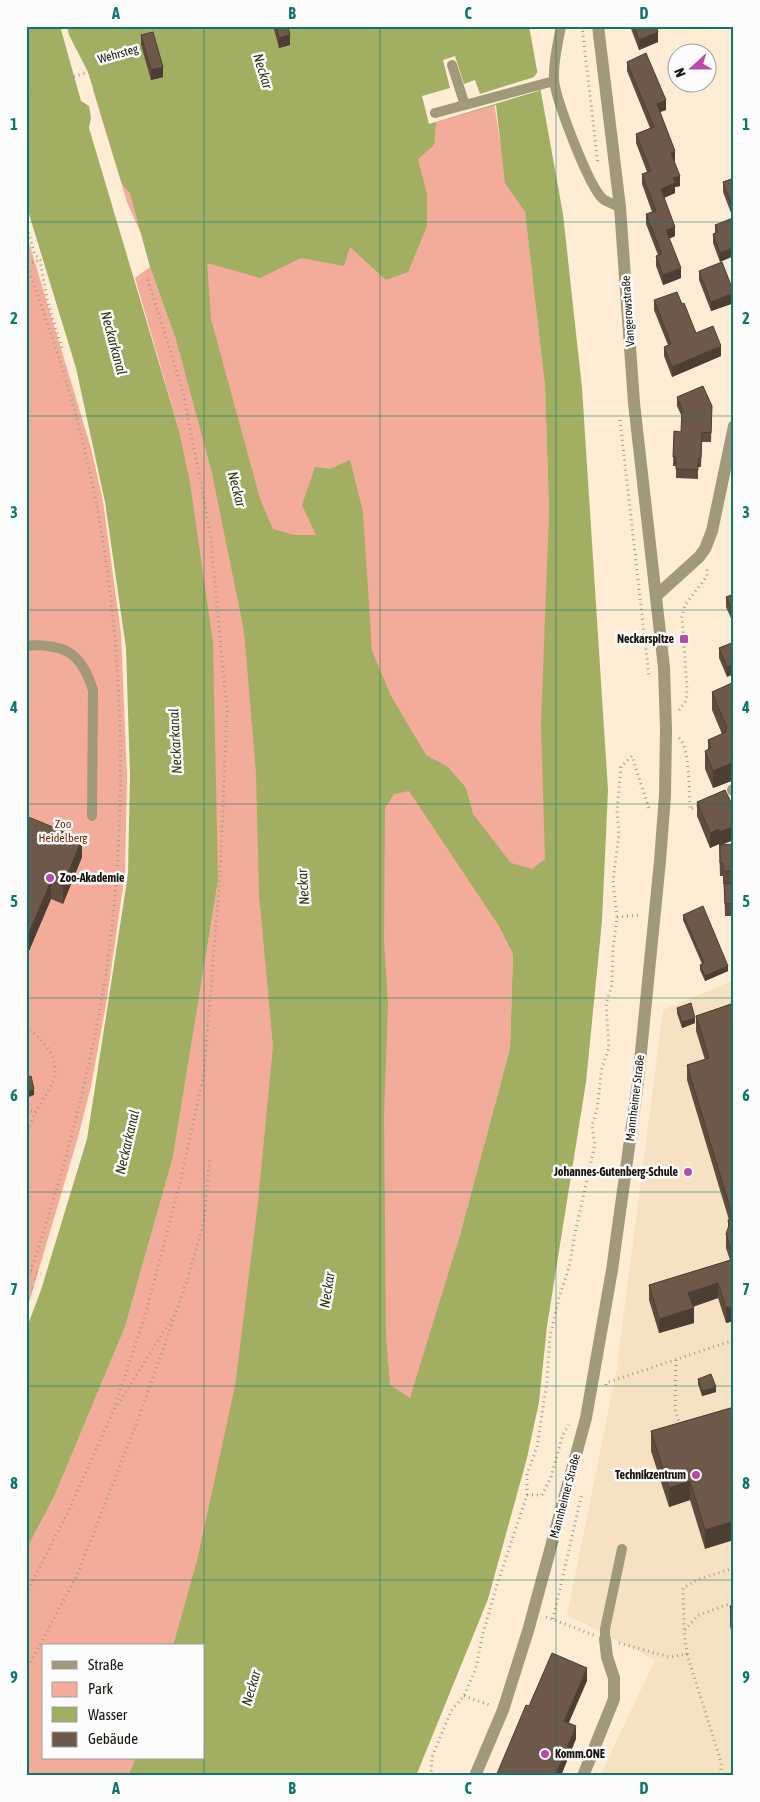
<svg xmlns="http://www.w3.org/2000/svg" width="760" height="1802" font-family="'Asap Condensed',sans-serif">
  <style>
    .built { fill: #f7e1c3 }
    .green { fill: #f3ab9a; fill-rule: evenodd }
    .water { fill: #a2ae61; fill-rule: evenodd }
    .pier { fill: #feecd5 }
    .lines { fill: none; stroke-linecap: round; stroke-linejoin: round }
    .path { stroke: #a89a89; stroke-width: 3; stroke-dasharray: 1 4; stroke-linecap: butt }
    .service { stroke: #a19979; stroke-width: 10 }
    .minor { stroke: #a19979; stroke-width: 12 }
    .tertiary { stroke: #a19979; stroke-width: 12 }
    .wall { fill: #5f4c3f }
    .shaded-wall { fill: #4d3e33 }
    .building { fill: #6e5849; stroke: #4d3e33 }
    .grid { fill: none; stroke: #0f766e; stroke-width: 1; stroke-opacity: 0.55 }
    .poi-dot { fill: #b84baa; stroke: #fcfcfc; stroke-width: 2 }
    .labels { text-anchor: middle; dominant-baseline: central; stroke-width: 5; stroke-linejoin: round; paint-order: stroke }
    .street-label { font-size: 12px; fill: #19130b; stroke: #fcfcfc }
    .poi-label { font-size: 12px; font-weight: bold; fill: #19130b; stroke: #fcfcfc; text-anchor: end }
    .park-label { font-size: 12px; fill: #7d210a; stroke: #fcfcfc }
    .water-label { font-size: 14px; font-style: italic; fill: #313514; stroke: #fcfcfc }
    .neatline { fill: none; stroke: #0f766e; stroke-width: 2 }
    .grid-label { font-size: 16px; text-anchor: middle; font-weight: bold; fill: #0f766e }
  </style>
  <rect width="100%" height="100%" fill="#feecd5"/>
  <path class="built" d="M 734,980 L 734,1776 L 600,1776 L 655,1660 L 567,1615 L 616,1373 L 663,1010 Z"/>
  <g class="green">
    <path d="M 309,26 L 482,26 L 507,185 L 525,211 L 545,387 L 549,513 L 545,859 L 510,947 L 513,953 L 510,1048 L 460,1235 L 412,1399 L 258,1776 L 26,1776 L 26,1550 L 54,1497 L 125,1327 L 173,1157 L 218,881 L 178,427 L 135,278 L 150,267 L 176,340 L 200,427 L 177,325 L 145,243 L 127,202 L 93,90 ZM 44,1646 L 204,1646 L 204,1758 L 44,1758 Z"/>
    <path d="M 26,233 L 91,448 L 103,501 L 121,634 L 127,776 L 125,873 L 106,1005 L 91,1086 L 78,1137 L 26,1313 Z"/>
  </g>
  <g class="water">
    <path d="M 26,26 L 60,26 L 81,101 L 89,106 L 91,118 L 89,128 L 178,427 L 190,483 L 213,643 L 218,881 L 173,1157 L 125,1327 L 54,1497 L 26,1550 L 26,1330 L 41,1290 L 87,1139 L 128,874 L 130,775 L 126,648 L 105,502 L 76,368 L 26,204 Z"/>
    <path d="M 67,26 L 529,26 L 563,214 L 582,388 L 608,790 L 602,921 L 586,1082 L 547,1326 L 539,1402 L 527,1458 L 488,1599 L 416,1776 L 128,1776 L 136,1758 L 204,1758 L 204,1646 L 173,1646 L 197,1561 L 235,1386 L 258,1202 L 273,1046 L 259,894 L 256,773 L 244,631 L 212,473 L 176,340 L 150,267 L 130,193 L 122,184 L 88,72 L 69,35 ZM 496,105 L 505,183 L 525,212 L 545,387 L 549,513 L 541,724 L 545,859 L 532,869 L 511,863 L 473,814 L 466,788 L 448,767 L 426,755 L 391,696 L 372,651 L 363,512 L 350,460 L 330,469 L 315,467 L 302,505 L 316,535 L 294,535 L 273,529 L 260,499 L 211,319 L 207,263 L 260,278 L 301,258 L 344,266 L 350,247 L 386,280 L 408,272 L 427,226 L 427,194 L 418,159 L 434,145 L 436,122 ZM 409,791 L 499,926 L 513,954 L 510,1048 L 460,1235 L 410,1398 L 390,1385 L 386,1337 L 384,1116 L 388,1004 L 384,941 L 385,808 L 394,794 Z"/>
  </g>
  <path class="pier" d="M 455,56 L 464,84 L 475,80 L 480,94 L 534,77 L 539,70 L 541,80 L 538,91 L 429,124 L 422,96 L 450,88 L 443,60 Z"/>
  <g class="lines">
    <g class="path">
      <path d="M 582,26 L 598,165"/>
      <path d="M 156,52 L 244,26"/>
      <path d="M 26,91 L 148,54"/>
      <path d="M 26,223 L 34,253 L 40,260 L 47,299 L 62,349"/>
      <path d="M 26,262 C 45,317 65,371 79,427 C 123,596 131,786 108,959 C 92,1070 62,1179 26,1285"/>
      <path d="M 27,264 L 40,260"/>
      <path d="M 620,420 L 649,677"/>
      <path d="M 679,710 L 686,701 L 687,689 L 682,617 L 685,605 L 707,576 L 707,567"/>
      <path d="M 679,738 C 690,746 689,794 690,809 L 700,805"/>
      <path d="M 617,917 L 641,915"/>
      <path d="M 26,1027 C 40,1037 56,1053 55,1071 C 55,1085 41,1101 35,1113 C 32,1120 29,1128 26,1135"/>
      <path d="M 26,1110 L 36,1113"/>
      <path d="M 31,1271 L 41,1274"/>
      <path d="M 34,1279 L 39,1280"/>
      <path d="M 32,1288 L 36,1289"/>
      <path d="M 676,1360 L 675,1409 L 680,1426"/>
      <path d="M 606,1385 L 606,1383 L 734,1340"/>
      <path d="M 115,1409 L 173,1317"/>
      <path d="M 527,1495 L 542,1495 L 551,1477 L 563,1434 L 569,1425"/>
      <path d="M 26,1594 L 67,1514 L 112,1414 L 145,1316 L 180,1183 L 204,1073 L 220,876 L 227,711 L 210,531 L 183,392 L 147,277"/>
      <path d="M 546,1617 L 594,1635"/>
      <path d="M 553,1619 L 582,1493"/>
      <path d="M 685,1630 L 697,1616 L 734,1602"/>
      <path d="M 619,1643 L 669,1657 L 687,1654 L 684,1630 L 683,1588 L 699,1579 L 734,1568"/>
      <path d="M 687,1654 L 721,1762 L 721,1776"/>
      <path d="M 26,1671 L 78,1573 L 140,1414 L 188,1278 L 204,1221 L 210,1157"/>
      <path d="M 464,1696 L 492,1706"/>
      <path d="M 429,1776 L 431,1771 L 432,1757 L 451,1711 L 464,1696 L 476,1668 L 482,1637 L 496,1588 L 527,1495 L 527,1474 L 537,1447 L 547,1382 L 550,1336 L 559,1298 L 569,1268 L 575,1233 L 595,1144 L 592,1126 L 597,1109 L 602,1067 L 609,1048 L 606,1004 L 612,985 L 613,947 L 617,917 L 613,881 L 619,834 L 617,811 L 621,767 L 632,756 L 649,809"/>
    </g>
    <g class="service">
      <path d="M 561,26 C 558,43 553,62 554,79 C 555,98 589,187 603,199 C 607,202 615,205 620,207"/>
      <path d="M 452,65 L 465,105"/>
      <path d="M 435,113 L 554,81"/>
      <path d="M 26,646 C 41,644 65,646 76,658 C 85,667 89,679 93,690 L 92,816"/>
      <path d="M 605,1639 L 605,1629 L 622,1549"/>
    </g>
    <g class="minor">
      <path d="M 656,596 L 699,557 L 705,549 L 712,531 L 734,426"/>
      <path d="M 733,790 L 734,790"/>
      <path d="M 583,1776 L 614,1699 L 614,1678 L 607,1657 L 605,1639"/>
    </g>
    <path class="tertiary" d="M 475,1776 L 503,1710 L 528,1631 L 586,1418 L 612,1270 L 638,1082 L 660,861 L 665,795 L 666,729 L 664,668 L 634,403 L 620,207 L 598,26"/>
  </g>
  <g class="wall">
    <path d="M 273,26 L 288,26 L 290,45 L 279,48 Z"/>
    <path d="M 630,26 L 656,26 L 658,42 L 639,50 Z"/>
    <path d="M 141,35 L 163,77 L 151,80 L 141,45 Z"/>
    <path d="M 627,62 L 666,110 L 660,112 L 675,161 L 674,161 L 680,186 L 675,187 L 675,193 L 664,198 L 675,236 L 669,239 L 681,278 L 663,285 L 656,266 L 656,256 L 658,255 L 646,224 L 646,214 L 652,212 L 642,184 L 642,174 L 647,172 L 636,143 L 636,134 L 650,128 L 627,71 Z"/>
    <path d="M 734,137 L 734,152 L 732,148 L 732,138 Z"/>
    <path d="M 734,178 L 734,211 L 731,213 L 723,192 L 723,182 Z"/>
    <path d="M 734,220 L 720,262 L 713,243 L 713,234 L 715,233 L 715,225 Z"/>
    <path d="M 699,271 L 734,292 L 734,303 L 711,311 L 699,280 Z"/>
    <path d="M 654,300 L 682,304 L 696,333 L 721,356 L 672,377 L 664,356 L 664,347 L 668,345 L 654,310 Z"/>
    <path d="M 677,397 L 712,406 L 711,442 L 702,442 L 701,467 L 698,467 L 698,479 L 676,478 L 676,466 L 673,466 L 674,431 L 681,432 L 682,417 L 677,406 Z"/>
    <path d="M 734,594 L 734,625 L 726,607 L 726,597 Z"/>
    <path d="M 734,642 L 727,677 L 719,658 L 719,648 Z"/>
    <path d="M 734,682 L 734,780 L 713,788 L 705,769 L 705,751 L 708,750 L 708,740 L 722,734 L 712,710 L 712,692 Z"/>
    <path d="M 725,790 L 724,845 L 734,844 L 734,916 L 725,916 L 724,884 L 727,884 L 723,884 L 723,876 L 720,876 L 719,844 L 710,848 L 697,816 L 697,802 Z"/>
    <path d="M 26,816 L 82,857 L 63,904 L 51,899 L 26,958 Z"/>
    <path d="M 683,915 L 728,971 L 705,981 L 700,970 L 700,965 L 702,964 L 683,920 Z"/>
    <path d="M 734,1003 L 734,1321 L 726,1323 L 718,1298 L 693,1307 L 694,1323 L 659,1333 L 649,1300 L 649,1285 L 730,1260 L 726,1248 L 726,1234 L 728,1229 L 728,1220 L 729,1220 L 687,1080 L 687,1065 L 705,1060 L 696,1031 L 696,1016 Z"/>
    <path d="M 677,1008 L 695,1023 L 682,1028 L 677,1013 Z"/>
    <path d="M 698,1379 L 716,1392 L 702,1396 L 698,1384 Z"/>
    <path d="M 734,1407 L 705,1549 L 690,1500 L 669,1507 L 651,1451 L 651,1431 Z"/>
    <path d="M 734,1605 L 734,1640 L 730,1626 L 730,1606 Z"/>
  </g>
  <g class="shaded-wall">
    <path d="M 658,32 L 658,42 L 639,50 L 639,40 Z"/>
    <path d="M 290,35 L 290,45 L 279,48 L 279,38 Z"/>
    <path d="M 163,67 L 163,77 L 151,80 L 151,70 Z"/>
    <path d="M 666,100 L 666,110 L 657,113 L 657,104 Z"/>
    <path d="M 675,151 L 675,161 L 671,163 L 671,153 Z"/>
    <path d="M 680,176 L 680,186 L 675,187 L 675,193 L 661,199 L 661,189 L 673,178 Z"/>
    <path d="M 734,201 L 734,211 L 731,213 L 731,203 Z"/>
    <path d="M 675,227 L 675,236 L 666,240 L 666,230 Z"/>
    <path d="M 734,247 L 734,256 L 720,262 L 720,253 Z"/>
    <path d="M 681,268 L 681,278 L 663,285 L 663,275 Z"/>
    <path d="M 734,293 L 734,303 L 711,311 L 711,302 Z"/>
    <path d="M 721,346 L 721,356 L 672,377 L 672,367 Z"/>
    <path d="M 734,664 L 734,674 L 727,677 L 727,667 Z"/>
    <path d="M 734,762 L 734,780 L 713,788 L 713,771 Z"/>
    <path d="M 734,826 L 734,840 L 719,846 L 719,832 Z"/>
    <path d="M 719,829 L 719,844 L 710,848 L 710,833 Z"/>
    <path d="M 82,839 L 82,857 L 63,904 L 63,886 Z"/>
    <path d="M 51,881 L 51,899 L 26,958 L 26,940 Z"/>
    <path d="M 728,966 L 728,971 L 705,981 L 705,976 Z"/>
    <path d="M 29,995 L 29,1013 L 26,1019 L 26,1000 Z"/>
    <path d="M 695,1018 L 695,1023 L 682,1028 L 682,1022 Z"/>
    <path d="M 34,1089 L 34,1095 L 26,1098 L 26,1093 Z"/>
    <path d="M 718,1283 L 718,1298 L 688,1308 L 688,1293 Z"/>
    <path d="M 734,1306 L 734,1321 L 726,1323 L 726,1308 Z"/>
    <path d="M 694,1308 L 694,1323 L 659,1333 L 659,1319 Z"/>
    <path d="M 716,1387 L 716,1392 L 702,1396 L 702,1391 Z"/>
    <path d="M 690,1481 L 690,1500 L 669,1507 L 669,1488 Z"/>
    <path d="M 734,1521 L 734,1540 L 705,1549 L 705,1530 Z"/>
    <path d="M 587,1668 L 587,1681 L 564,1734 L 564,1721 Z"/>
    <path d="M 576,1726 L 576,1739 L 561,1776 L 555,1776 Z"/>
  </g>
  <g class="building">
    <path d="M 276,26 L 288,26 L 290,35 L 279,38 Z"/>
    <path d="M 634,26 L 656,26 L 658,32 L 639,40 Z"/>
    <path d="M 153,32 L 163,67 L 151,70 L 141,35 Z"/>
    <path d="M 646,53 L 666,100 L 657,104 L 675,151 L 671,153 L 680,176 L 673,178 L 675,183 L 661,189 L 675,227 L 666,230 L 681,268 L 663,275 L 656,256 L 662,254 L 646,214 L 656,211 L 642,174 L 651,171 L 636,134 L 654,127 L 627,62 Z"/>
    <path d="M 734,178 L 734,201 L 731,203 L 723,182 Z"/>
    <path d="M 733,218 L 734,220 L 734,247 L 720,253 L 713,234 L 718,232 L 715,225 Z"/>
    <path d="M 722,262 L 734,293 L 711,302 L 699,271 Z"/>
    <path d="M 677,292 L 682,304 L 684,303 L 696,333 L 713,326 L 721,346 L 672,367 L 664,347 L 671,344 L 654,300 Z"/>
    <path d="M 703,386 L 712,406 L 711,433 L 702,432 L 701,458 L 698,458 L 698,470 L 676,469 L 676,457 L 673,457 L 674,431 L 681,432 L 682,409 L 677,397 Z"/>
    <path d="M 734,594 L 734,615 L 726,597 Z"/>
    <path d="M 734,642 L 734,664 L 727,667 L 719,648 Z"/>
    <path d="M 734,682 L 734,762 L 713,771 L 705,751 L 711,748 L 708,740 L 726,732 L 725,729 L 727,728 L 712,692 Z"/>
    <path d="M 725,790 L 731,802 L 734,801 L 734,826 L 719,832 L 719,829 L 710,833 L 697,802 Z"/>
    <path d="M 26,816 L 82,839 L 63,886 L 51,881 L 26,940 Z"/>
    <path d="M 734,844 L 734,871 L 723,871 L 723,863 L 720,863 L 720,845 Z"/>
    <path d="M 734,883 L 734,903 L 725,904 L 724,884 Z"/>
    <path d="M 703,906 L 728,966 L 705,976 L 700,965 L 704,963 L 683,915 Z"/>
    <path d="M 26,994 L 29,995 L 26,1000 Z"/>
    <path d="M 691,1003 L 695,1018 L 682,1022 L 677,1008 Z"/>
    <path d="M 734,1003 L 734,1259 L 726,1234 L 729,1225 L 728,1220 L 733,1218 L 687,1065 L 709,1058 L 696,1016 Z"/>
    <path d="M 31,1076 L 34,1089 L 26,1093 L 26,1078 Z"/>
    <path d="M 734,1259 L 734,1306 L 726,1308 L 718,1283 L 688,1293 L 694,1308 L 659,1319 L 649,1285 Z"/>
    <path d="M 711,1374 L 716,1387 L 702,1391 L 698,1379 Z"/>
    <path d="M 734,1407 L 734,1521 L 705,1530 L 690,1481 L 669,1488 L 651,1431 Z"/>
    <path d="M 734,1605 L 734,1621 L 730,1606 Z"/>
    <path d="M 552,1653 L 587,1668 L 564,1721 L 576,1726 L 555,1776 L 496,1776 L 526,1705 L 529,1706 Z"/>
  </g>
  <path class="grid" d="M 204,26 L 204,1646M 380,26 L 380,1776M 556,26 L 556,1776M 26,222 L 734,222M 26,416 L 734,416M 26,610 L 734,610M 26,804 L 734,804M 26,998 L 734,998M 26,1192 L 734,1192M 26,1386 L 734,1386M 26,1580 L 734,1580M 204,1646 L 204,1758M 204,1758 L 204,1776"/>
  <g class="poi-dot">
    <rect x="679" y="634" width="10" height="10" rx="2.5"/>
    <circle cx="50" cy="878" r="5"/>
    <circle cx="688" cy="1172" r="5"/>
    <circle cx="696" cy="1475" r="5"/>
    <circle cx="545" cy="1754" r="5"/>
  </g>
  <g class="labels">
    <g class="street-label">
      <text transform="translate(118 54) rotate(-16)">Wehrsteg</text>
      <text transform="translate(628 311) rotate(-94)">Vangerowstraße</text>
      <text transform="translate(635 1098) rotate(-83)">Mannheimer Straße</text>
      <text transform="translate(565 1496) rotate(-75)">Mannheimer Straße</text>
    </g>
    <g class="poi-label">
      <text x="674" y="639">Neckarspitze</text>
      <text x="60" y="878" text-anchor="start">Zoo-Akademie</text>
      <text x="678" y="1172">Johannes-Gutenberg-Schule</text>
      <text x="686" y="1475">Technikzentrum</text>
      <text x="555" y="1754" text-anchor="start">Komm.ONE</text>
    </g>
    <g class="park-label">
      <text x="63" y="824">Zoo<tspan x="63" dy="14">Heidelberg</tspan></text>
    </g>
    <g class="water-label">
      <text transform="translate(263 71) rotate(73)">Neckar</text>
      <text transform="translate(114 343) rotate(75)">Neckarkanal</text>
      <text transform="translate(237 489) rotate(75)">Neckar</text>
      <text transform="translate(175 741) rotate(-93)">Neckarkanal</text>
      <text transform="translate(303 887) rotate(-94)">Neckar</text>
      <text transform="translate(127 1142) rotate(-77)">Neckarkanal</text>
      <text transform="translate(327 1290) rotate(-81)">Neckar</text>
      <text transform="translate(251 1688) rotate(-74)">Neckar</text>
    </g>
  </g>
  <rect width="760" height="1802" fill="none" stroke="#fcfcfc" stroke-width="55"/>
  <rect x="42" y="1644" width="162" height="115" fill="#fcfcfc" stroke="#a19f9c"/>
  <rect x="52" y="1661" width="25" height="8" fill="#a19979" stroke="#a19f9c"/>
  <text x="88" y="1670" font-size="15" fill="#19130b">Straße</text>
  <rect x="52" y="1682" width="25" height="15" fill="#f3ab9a" stroke="#a19f9c"/>
  <text x="88" y="1694" font-size="15" fill="#19130b">Park</text>
  <rect x="52" y="1707" width="25" height="15" fill="#a2ae61" stroke="#a19f9c"/>
  <text x="88" y="1720" font-size="15" fill="#19130b">Wasser</text>
  <rect x="52" y="1732" width="25" height="15" fill="#6e5849" stroke="#a19f9c"/>
  <text x="88" y="1744" font-size="15" fill="#19130b">Gebäude</text>
  <g transform="translate(692 68) rotate(249)"><circle r="24" fill="#fcfcfc" stroke="#a19f9c"/>
  <path d="M0-4L9 19L0 12L-9 19Z" fill="#b84baa"/>
  <text y="-8" font-size="14" font-weight="bold" text-anchor="middle" fill="#19130b">N</text>
  </g>
  <rect x="28" y="28" width="704" height="1746" class="neatline"/>
  <g class="grid-label">
    <text x="116" y="19">A</text>
    <text x="292" y="19">B</text>
    <text x="468" y="19">C</text>
    <text x="644" y="19">D</text>
    <text x="14" y="130">1</text>
    <text x="746" y="130">1</text>
    <text x="14" y="324">2</text>
    <text x="746" y="324">2</text>
    <text x="14" y="518">3</text>
    <text x="746" y="518">3</text>
    <text x="14" y="713">4</text>
    <text x="746" y="713">4</text>
    <text x="14" y="907">5</text>
    <text x="746" y="907">5</text>
    <text x="14" y="1101">6</text>
    <text x="746" y="1101">6</text>
    <text x="14" y="1295">7</text>
    <text x="746" y="1295">7</text>
    <text x="14" y="1489">8</text>
    <text x="746" y="1489">8</text>
    <text x="14" y="1683">9</text>
    <text x="746" y="1683">9</text>
    <text x="116" y="1794">A</text>
    <text x="292" y="1794">B</text>
    <text x="468" y="1794">C</text>
    <text x="644" y="1794">D</text>
  </g>
</svg>
